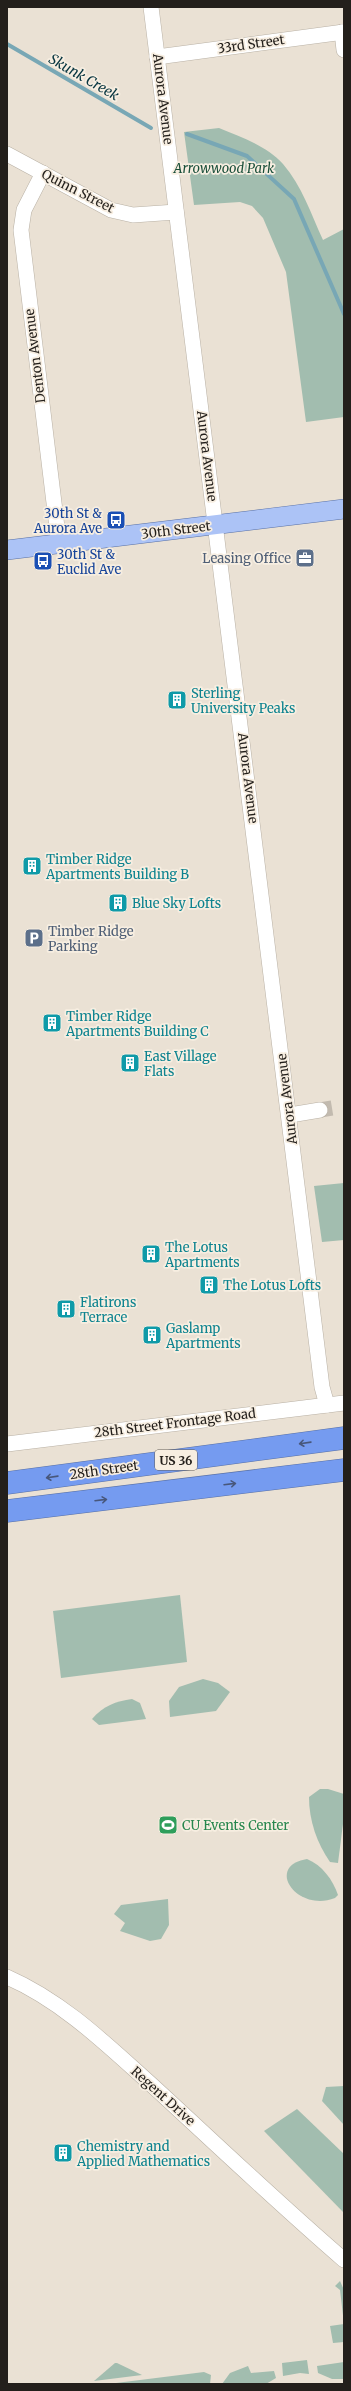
<svg xmlns="http://www.w3.org/2000/svg" width="351" height="2391" font-family="Merriweather,serif">
  <style>
    .green { fill: #a2bdaf }
    .lines { fill: none; stroke-linecap: round; stroke-linejoin: round }
    .stream { stroke: #78a7b5; stroke-width: 4 }
    .minor-tunnel { stroke: #c2baaf; stroke-width: 15; stroke-dasharray: 15 8; stroke-linecap: butt }
    .minor-casing { stroke: #b9b1a5; stroke-width: 16 }
    .major-casing { stroke: #5870a5; stroke-width: 20 }
    .highway-casing { stroke: #5870a5; stroke-width: 23 }
    .minor { stroke: #fff; stroke-width: 15 }
    .major { stroke: #acc3f6; stroke-width: 19 }
    .highway { stroke: #759bf0; stroke-width: 22 }
    .oneway { stroke: #48577b }
    .labels { text-anchor: middle; dominant-baseline: central; stroke-width: 3.5; stroke-linejoin: round; paint-order: stroke }
    .shield { fill: #f7eee1; stroke: #635d56; stroke-width: 1 }
    .shield-label { font-size: 12px; font-weight: bold; fill: #231f1b }
    .street-label { font-size: 13px; fill: #231f1b; stroke: #f7eee1 }
    .park-label { font-size: 13px; font-style: italic; fill: #194e39; stroke: #f7eee1 }
    .transit-label { font-size: 13px; fill: #164399; stroke: #f7eee1; text-anchor: end }
    .service-label { font-size: 13px; fill: #4e5e75; stroke: #f7eee1; text-anchor: end }
    .culture-label { font-size: 13px; fill: #0d838f; stroke: #f7eee1; text-anchor: start }
    .leisure-label { font-size: 13px; fill: #27864d; stroke: #f7eee1; text-anchor: start }
    .water-label { font-size: 14px; font-style: italic; fill: #073540; stroke: #f7eee1 }
  </style>
  <rect width="100%" height="100%" fill="#eae1d4"/>
  <g class="green">
    <path d="M 219,128 C 241,137 267,146 283,164 C 302,186 311,214 323,240 L 344,229 L 344,417 L 306,422 L 286,272 L 263,218 L 252,206 L 240,202 L 194,205 L 184,132 Z"/>
    <path d="M 344,1183 L 344,1240 L 322,1242 L 314,1186 Z"/>
    <path d="M 180,1595 L 187,1662 L 61,1678 L 53,1611 Z"/>
    <path d="M 203,1679 L 218,1683 L 230,1692 L 216,1711 L 170,1717 L 169,1701 L 179,1687 Z"/>
    <path d="M 132,1699 L 140,1703 L 146,1719 L 99,1725 L 92,1719 C 103,1706 116,1701 132,1699 Z"/>
    <path d="M 320,1789 L 328,1789 L 344,1794 L 344,1816 L 338,1863 L 330,1862 C 317,1843 309,1821 309,1797 Z"/>
    <path d="M 307,1859 C 322,1865 333,1880 338,1895 L 335,1898 C 297,1913 264,1866 307,1859 Z"/>
    <path d="M 168,1899 L 169,1925 L 161,1939 L 150,1941 L 120,1931 L 125,1923 L 114,1914 L 121,1905 Z"/>
    <path d="M 344,2086 L 344,2125 L 322,2101 L 326,2087 Z"/>
    <path d="M 297,2109 L 344,2154 L 344,2213 L 264,2131 Z"/>
    <path d="M 340,2281 L 344,2290 L 344,2342 L 333,2343 L 330,2326 L 344,2324 L 340,2290 L 335,2286 Z"/>
    <path d="M 307,2360 L 309,2374 L 300,2373 L 283,2376 L 282,2363 Z"/>
    <path d="M 344,2362 L 344,2379 L 332,2379 L 318,2373 L 317,2366 Z"/>
    <path d="M 117,2363 L 142,2375 L 94,2381 L 115,2363 Z"/>
    <path d="M 248,2366 L 251,2373 L 274,2371 L 276,2378 L 266,2384 L 222,2384 L 230,2373 Z"/>
    <path d="M 204,2372 L 211,2375 L 210,2384 L 108,2384 Z"/>
  </g>
  <g class="lines">
    <g class="stream">
      <path d="M 7,44 L 151,128"/>
      <path d="M 187,134 L 247,156 L 294,199 L 344,314"/>
    </g>
    <path class="minor-tunnel" d="M 320,1110 L 332,1108"/>
    <g class="minor-casing">
      <g id="minor">
        <path d="M 151,7 L 322,1387 L 327,1405"/>
        <path d="M 342,32 L 344,50"/>
        <path d="M 157,57 L 344,32"/>
        <path d="M 7,154 L 111,210 L 133,215 L 176,212"/>
        <path d="M 43,173 L 24,210 L 21,230 L 59,544"/>
        <path d="M 290,1115 L 320,1110"/>
        <path d="M 7,1444 L 344,1403"/>
        <path d="M 7,1977 C 64,2002 108,2046 154,2087 C 217,2145 279,2204 344,2260"/>
      </g>
    </g>
    <g class="major-casing">
      <path id="major" d="M 7,550 L 344,509"/>
    </g>
    <g class="highway-casing">
      <g id="highway">
        <path d="M 7,1483 L 344,1438"/>
        <path d="M 7,1511 L 344,1470"/>
      </g>
    </g>
    <use href="#minor" class="minor"/>
    <use href="#major" class="major"/>
    <use href="#highway" class="highway"/>
  </g>
  <defs><path id="oneway-shaft" d="M-6 0H5M1.5-3L5.5 0L1.5 3" fill="none" stroke-width="1.6" stroke-linecap="round" stroke-linejoin="round"/></defs>
  <g class="oneway">
    <use href="#oneway-shaft" transform="translate(305 1443) rotate(172)"/>
    <use href="#oneway-shaft" transform="translate(52 1477) rotate(172)"/>
    <use href="#oneway-shaft" transform="translate(230 1484) rotate(-7)"/>
    <use href="#oneway-shaft" transform="translate(101 1500) rotate(-7)"/>
  </g>
  <defs>
    <g id="bus-square" transform="scale(1)"><rect x="-9" y="-9" width="18" height="18" rx="4" fill="#1a4fb4" stroke="#f7eee1"/><path d="M-5-6H5V4H4V6H2V4H-2V6H-4V4H-5ZM-3.5-4V0h7V-4ZM-3.5 1.2v1.5H-2V1.2ZM2 1.2v1.5H3.5V1.2Z" fill="#fff"/></g>
    <g id="office-square" transform="scale(1)"><rect x="-9" y="-9" width="18" height="18" rx="4" fill="#5c6f8a" stroke="#f7eee1"/><path d="M-6-3h4V-5.5h4V-3h4V5H-6ZM-1-4.5V-3h2v-1.5ZM-6 0V1H6V0Z" fill="#fff"/></g>
    <g id="building-square" transform="scale(1)"><rect x="-9" y="-9" width="18" height="18" rx="4" fill="#0f9aa8" stroke="#f7eee1"/><path d="M-4-6H4V6H1V3H-1V6H-4ZM-2.5-4.3h1.7v1.8h-1.7ZM.8-4.3h1.7v1.8H.8ZM-2.5-1h1.7V.8h-1.7ZM.8-1h1.7V.8H.8Z" fill="#fff"/></g>
    <g id="parking-square" transform="scale(1)"><rect x="-9" y="-9" width="18" height="18" rx="4" fill="#5c6f8a" stroke="#f7eee1"/><path d="M-3.5-5.5H1a3.5 3.5 0 0 1 0 7H-1V5.5H-3.5ZM-1-3.4V-.6H.8a1.4 1.4 0 0 0 0-2.8Z" fill="#fff"/></g>
    <g id="stadium-square" transform="scale(1)"><rect x="-9" y="-9" width="18" height="18" rx="4" fill="#2e9e5b" stroke="#f7eee1"/><path d="M0-5a6.5 5 0 1 0 0 10a6.5 5 0 1 0 0-10ZM-3.5-1.8h7v3.6h-7Z" fill="#fff"/></g>
  </defs>
  <g fill-rule="evenodd">
    <use href="#bus-square" x="116" y="520"/>
    <use href="#office-square" x="305" y="558"/>
    <use href="#bus-square" x="43" y="561"/>
    <use href="#building-square" x="177" y="700"/>
    <use href="#building-square" x="32" y="866"/>
    <use href="#building-square" x="118" y="903"/>
    <use href="#parking-square" x="34" y="938"/>
    <use href="#building-square" x="52" y="1023"/>
    <use href="#building-square" x="130" y="1063"/>
    <use href="#building-square" x="151" y="1254"/>
    <use href="#building-square" x="209" y="1285"/>
    <use href="#building-square" x="66" y="1309"/>
    <use href="#building-square" x="152" y="1335"/>
    <use href="#stadium-square" x="168" y="1825"/>
    <use href="#building-square" x="63" y="2153"/>
  </g>
  <g class="labels">
    <rect class="shield" x="155" y="1450" width="42" height="20" rx="3"/>
    <g class="shield-label">
      <text x="176" y="1460">US 36</text>
    </g>
    <g class="street-label">
      <text transform="translate(251 44) rotate(-8)">33rd Street</text>
      <text transform="translate(163 99) rotate(83)">Aurora Avenue</text>
      <text transform="translate(78 191) rotate(27)">Quinn Street</text>
      <text transform="translate(35 356) rotate(-97)">Denton Avenue</text>
      <text transform="translate(207 456) rotate(83)">Aurora Avenue</text>
      <text transform="translate(176 530) rotate(-7)">30th Street</text>
      <text transform="translate(248 778) rotate(83)">Aurora Avenue</text>
      <text transform="translate(287 1099) rotate(-97)">Aurora Avenue</text>
      <text transform="translate(175 1423) rotate(-7)">28th Street Frontage Road</text>
      <text transform="translate(104 1470) rotate(-8)">28th Street</text>
      <text transform="translate(163 2096) rotate(42)">Regent Drive</text>
    </g>
    <g class="park-label">
      <text x="224" y="168">Arrowwood Park</text>
    </g>
    <g class="transit-label">
      <text x="102" y="513">30th St &amp;<tspan x="102" dy="15">Aurora Ave</tspan></text>
      <text x="57" y="554" text-anchor="start">30th St &amp;<tspan x="57" dy="15">Euclid Ave</tspan></text>
    </g>
    <g class="service-label">
      <text x="291" y="558">Leasing Office</text>
      <text x="48" y="931" text-anchor="start">Timber Ridge<tspan x="48" dy="15">Parking</tspan></text>
    </g>
    <g class="culture-label">
      <text x="191" y="693">Sterling<tspan x="191" dy="15">University Peaks</tspan></text>
      <text x="46" y="859">Timber Ridge<tspan x="46" dy="15">Apartments Building B</tspan></text>
      <text x="132" y="903">Blue Sky Lofts</text>
      <text x="66" y="1016">Timber Ridge<tspan x="66" dy="15">Apartments Building C</tspan></text>
      <text x="144" y="1056">East Village<tspan x="144" dy="15">Flats</tspan></text>
      <text x="165" y="1247">The Lotus<tspan x="165" dy="15">Apartments</tspan></text>
      <text x="223" y="1285">The Lotus Lofts</text>
      <text x="80" y="1302">Flatirons<tspan x="80" dy="15">Terrace</tspan></text>
      <text x="166" y="1328">Gaslamp<tspan x="166" dy="15">Apartments</tspan></text>
      <text x="77" y="2146">Chemistry and<tspan x="77" dy="15">Applied Mathematics</tspan></text>
    </g>
    <g class="leisure-label">
      <text x="182" y="1825">CU Events Center</text>
    </g>
    <g class="water-label">
      <text transform="translate(84 77) rotate(30)">Skunk Creek</text>
    </g>
  </g>
  <rect width="351" height="2391" fill="none" stroke="#231f1b" stroke-width="16"/>
</svg>
